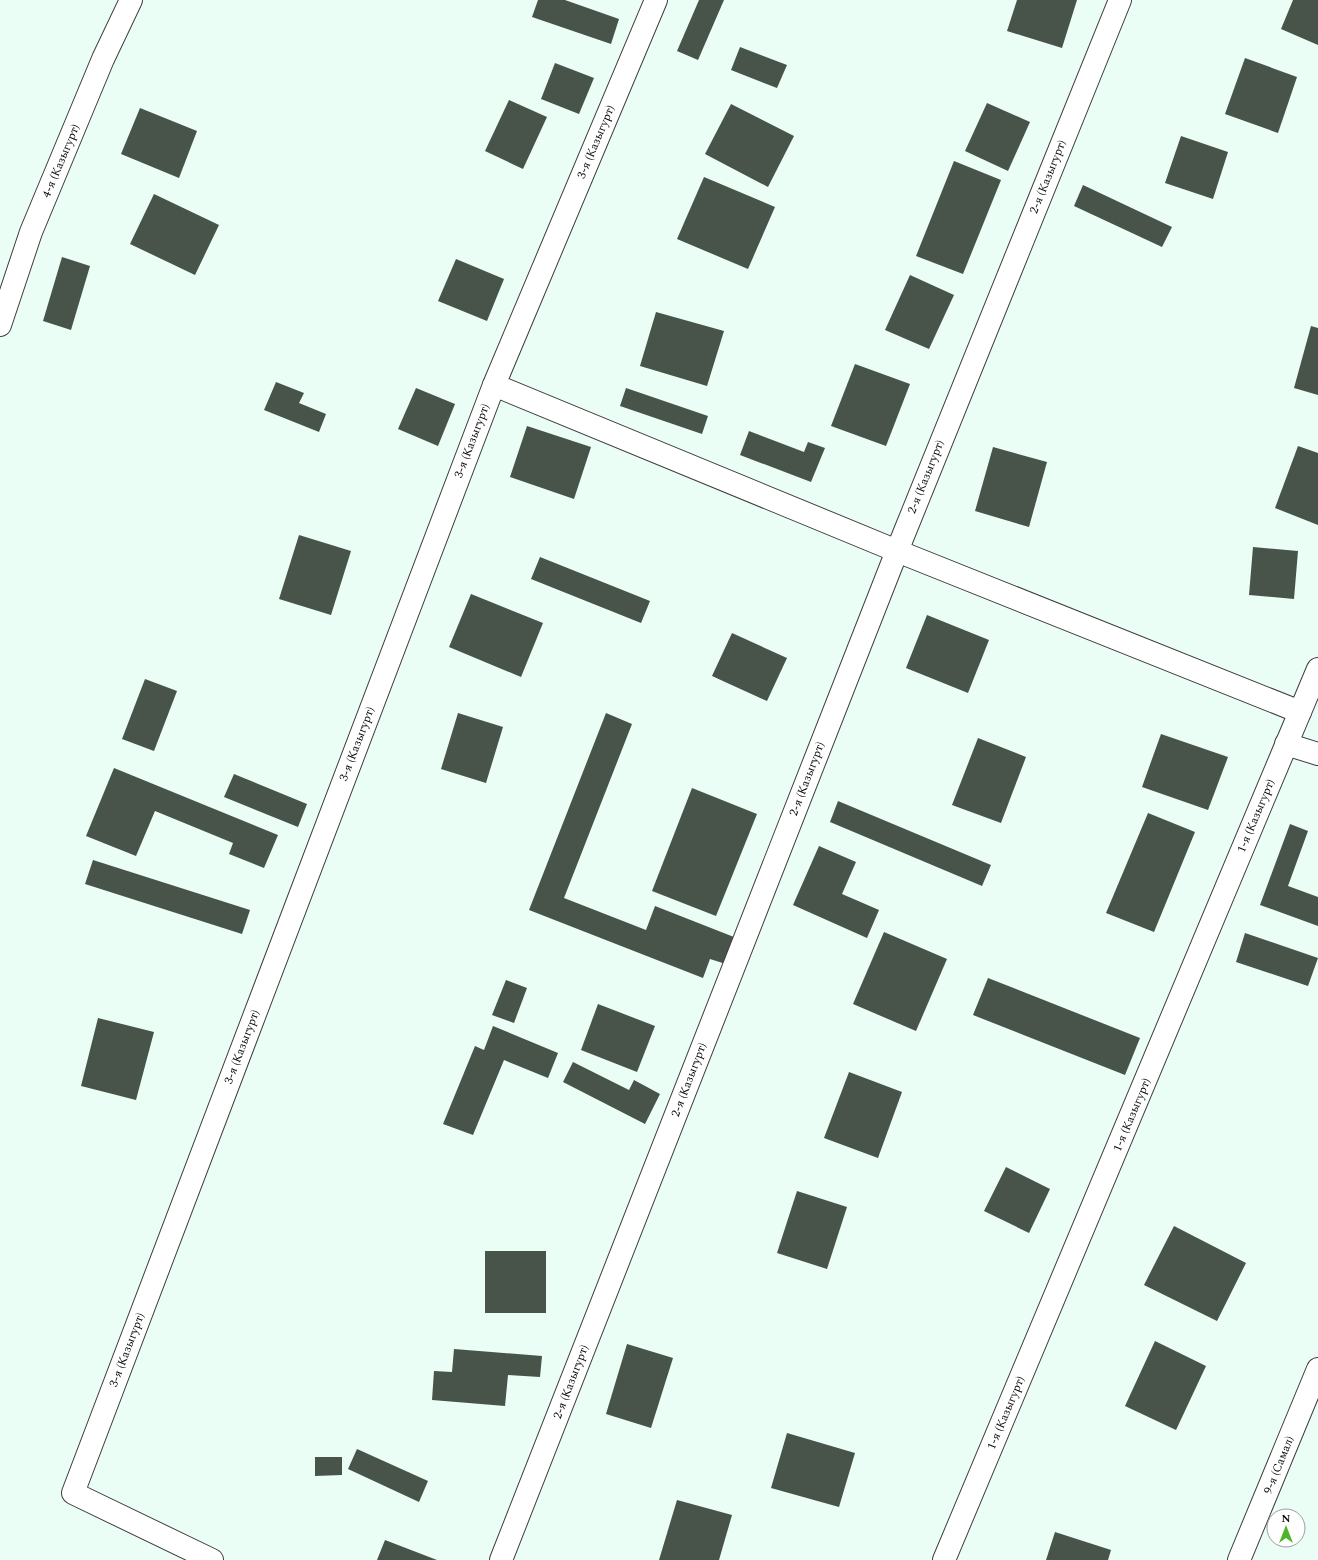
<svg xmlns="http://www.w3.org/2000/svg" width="1318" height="1560" font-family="Spectral,serif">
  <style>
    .building { fill: #48534a }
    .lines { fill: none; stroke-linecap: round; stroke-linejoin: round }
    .street-casing { stroke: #3e3e3e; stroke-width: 24 }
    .street { stroke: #fff; stroke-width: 22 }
    .labels { text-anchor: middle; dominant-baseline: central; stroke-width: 4; stroke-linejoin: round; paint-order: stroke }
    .street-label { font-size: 12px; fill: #0b0b0b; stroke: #fff }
  </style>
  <rect width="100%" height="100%" fill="#eafef6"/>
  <g class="building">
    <path d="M 538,0 L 565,0 L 619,19 L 611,44 L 532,17 Z"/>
    <path d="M 699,0 L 724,0 L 698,60 L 677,51 Z"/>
    <path d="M 1017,0 L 1077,0 L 1062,48 L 1007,31 Z"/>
    <path d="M 1293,0 L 1318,0 L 1318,45 L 1281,29 Z"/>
    <path d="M 740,47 L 787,65 L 777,88 L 731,70 Z"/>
    <path d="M 1245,58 L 1297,77 L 1278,133 L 1225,114 Z"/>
    <path d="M 555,63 L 594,78 L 579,114 L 541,99 Z"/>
    <path d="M 509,100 L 547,117 L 523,169 L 485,151 Z"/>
    <path d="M 987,103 L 1030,122 L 1008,171 L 965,151 Z"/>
    <path d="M 731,104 L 794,136 L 768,187 L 705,154 Z"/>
    <path d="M 140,108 L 197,131 L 179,178 L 121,154 Z"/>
    <path d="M 1181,136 L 1228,152 L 1213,199 L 1165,183 Z"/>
    <path d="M 954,161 L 1001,180 L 963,274 L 916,256 Z"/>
    <path d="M 704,177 L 775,207 L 748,269 L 677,239 Z"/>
    <path d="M 1083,185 L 1172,227 L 1162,247 L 1074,206 Z"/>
    <path d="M 154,194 L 219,225 L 195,275 L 130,244 Z"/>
    <path d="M 62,257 L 90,266 L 71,330 L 43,321 Z"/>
    <path d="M 456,259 L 504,279 L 487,321 L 438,301 Z"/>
    <path d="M 910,275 L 954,295 L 929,349 L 885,330 Z"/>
    <path d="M 656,312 L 724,331 L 707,386 L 640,366 Z"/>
    <path d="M 1311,326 L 1318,328 L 1318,395 L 1294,388 Z"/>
    <path d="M 855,364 L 910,384 L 886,446 L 831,426 Z"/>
    <path d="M 276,382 L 304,393 L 299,403 L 326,414 L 319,432 L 264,410 Z"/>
    <path d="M 416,388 L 455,404 L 438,446 L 398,429 Z"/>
    <path d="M 626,388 L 708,416 L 702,434 L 620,406 Z"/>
    <path d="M 527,426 L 591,447 L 574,499 L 510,477 Z"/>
    <path d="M 749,431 L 804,452 L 808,442 L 825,448 L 811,482 L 740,455 Z"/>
    <path d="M 1298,446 L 1318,453 L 1318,525 L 1275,508 Z"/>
    <path d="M 993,447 L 1047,462 L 1029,527 L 975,511 Z"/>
    <path d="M 299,535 L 351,551 L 331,615 L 279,599 Z"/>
    <path d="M 1253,547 L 1298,551 L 1294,599 L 1249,595 Z"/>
    <path d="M 540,557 L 650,601 L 641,623 L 531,579 Z"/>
    <path d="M 471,594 L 543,623 L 521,677 L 449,647 Z"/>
    <path d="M 927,615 L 989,640 L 968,693 L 906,668 Z"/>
    <path d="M 732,633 L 787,658 L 767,701 L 712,676 Z"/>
    <path d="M 145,679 L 177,691 L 154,751 L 122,739 Z"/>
    <path d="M 458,713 L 503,727 L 486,783 L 441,769 Z"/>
    <path d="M 606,713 L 632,724 L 564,898 L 646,930 L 655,906 L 739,939 L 729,965 L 710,959 L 703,978 L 529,910 Z"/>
    <path d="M 1161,734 L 1228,757 L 1208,810 L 1142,787 Z"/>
    <path d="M 978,738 L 1026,757 L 1001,823 L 952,805 Z"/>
    <path d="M 114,768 L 278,835 L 264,868 L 229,854 L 233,843 L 155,811 L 136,856 L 86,836 Z"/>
    <path d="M 234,774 L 307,804 L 298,827 L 224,797 Z"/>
    <path d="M 692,788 L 757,814 L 716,916 L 652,891 Z"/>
    <path d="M 838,801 L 991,865 L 982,886 L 830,822 Z"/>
    <path d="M 1148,813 L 1195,832 L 1154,932 L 1106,913 Z"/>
    <path d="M 1290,824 L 1308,831 L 1288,886 L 1318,897 L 1318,926 L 1260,905 Z"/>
    <path d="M 819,846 L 856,862 L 842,894 L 879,910 L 867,938 L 793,905 Z"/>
    <path d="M 93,860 L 250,910 L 242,934 L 85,884 Z"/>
    <path d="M 884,932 L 947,959 L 916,1031 L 853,1004 Z"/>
    <path d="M 1245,933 L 1318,958 L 1308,986 L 1236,962 Z"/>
    <path d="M 988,978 L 1140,1038 L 1125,1075 L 973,1015 Z"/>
    <path d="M 506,980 L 527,988 L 514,1023 L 492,1015 Z"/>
    <path d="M 598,1004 L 655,1026 L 637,1072 L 581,1050 Z"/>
    <path d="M 98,1018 L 154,1032 L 136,1100 L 81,1086 Z"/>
    <path d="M 493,1026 L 558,1053 L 548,1078 L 504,1060 L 473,1135 L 443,1124 L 475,1046 L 484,1050 Z"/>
    <path d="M 573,1062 L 629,1090 L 634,1080 L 660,1094 L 645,1124 L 563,1082 Z"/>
    <path d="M 849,1072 L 902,1092 L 878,1158 L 824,1138 Z"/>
    <path d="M 1006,1167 L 1050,1189 L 1029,1233 L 984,1211 Z"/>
    <path d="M 797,1191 L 847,1207 L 827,1269 L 777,1253 Z"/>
    <path d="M 1174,1226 L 1246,1263 L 1217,1321 L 1144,1285 Z"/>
    <rect x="485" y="1251" width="61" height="62"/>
    <path d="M 1155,1341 L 1206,1366 L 1176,1430 L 1125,1406 Z"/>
    <path d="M 627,1344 L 673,1358 L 651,1428 L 606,1414 Z"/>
    <path d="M 454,1349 L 542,1356 L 540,1377 L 508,1375 L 505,1406 L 432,1400 L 434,1371 L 452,1372 Z"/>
    <path d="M 787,1433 L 855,1453 L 839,1507 L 771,1488 Z"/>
    <path d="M 357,1449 L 428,1481 L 419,1502 L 348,1469 Z"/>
    <path d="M 315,1457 L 342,1457 L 342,1475 L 315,1476 Z"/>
    <path d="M 677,1500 L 732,1515 L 719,1560 L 659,1560 Z"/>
    <path d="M 1055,1532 L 1111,1550 L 1108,1560 L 1046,1560 Z"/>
    <path d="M 385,1540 L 437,1560 L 377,1560 Z"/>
  </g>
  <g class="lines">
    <g class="street-casing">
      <g id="street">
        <path d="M 0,325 L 31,232 L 103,59 L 131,0"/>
        <path d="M 494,385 L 897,551 L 1300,712"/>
        <path d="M 1286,744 L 1318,754"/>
        <path d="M 212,1560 L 73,1493 L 494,385 L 656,0"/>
        <path d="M 501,1560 L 897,551 L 1120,0"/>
        <path d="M 944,1560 L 1318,669"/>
        <path d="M 1239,1560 L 1318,1369"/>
      </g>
    </g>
    <use href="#street" class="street"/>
  </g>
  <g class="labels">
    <g class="street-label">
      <text transform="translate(596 142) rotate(-67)">3-я (Казыгурт)</text>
      <text transform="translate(61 161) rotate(-67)">4-я (Казыгурт)</text>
      <text transform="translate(1048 177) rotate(-68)">2-я (Казыгурт)</text>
      <text transform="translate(472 441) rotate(-69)">3-я (Казыгурт)</text>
      <text transform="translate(926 477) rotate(-68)">2-я (Казыгурт)</text>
      <text transform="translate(357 744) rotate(-69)">3-я (Казыгурт)</text>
      <text transform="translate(807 779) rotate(-69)">2-я (Казыгурт)</text>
      <text transform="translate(1256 816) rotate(-67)">1-я (Казыгурт)</text>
      <text transform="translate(242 1047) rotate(-69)">3-я (Казыгурт)</text>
      <text transform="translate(689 1080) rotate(-69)">2-я (Казыгурт)</text>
      <text transform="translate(1132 1115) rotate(-67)">1-я (Казыгурт)</text>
      <text transform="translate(127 1350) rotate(-69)">3-я (Казыгурт)</text>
      <text transform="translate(571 1382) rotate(-69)">2-я (Казыгурт)</text>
      <text transform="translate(1006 1413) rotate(-67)">1-я (Казыгурт)</text>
      <text transform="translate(1279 1465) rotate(-68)">9-я (Самал)</text>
    </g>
  </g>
  <g transform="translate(1286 1528)"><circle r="19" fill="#ffffff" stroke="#9d9d9d"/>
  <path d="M0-3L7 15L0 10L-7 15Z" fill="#50b42b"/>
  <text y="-6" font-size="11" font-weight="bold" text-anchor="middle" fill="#0b0b0b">N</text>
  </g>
</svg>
